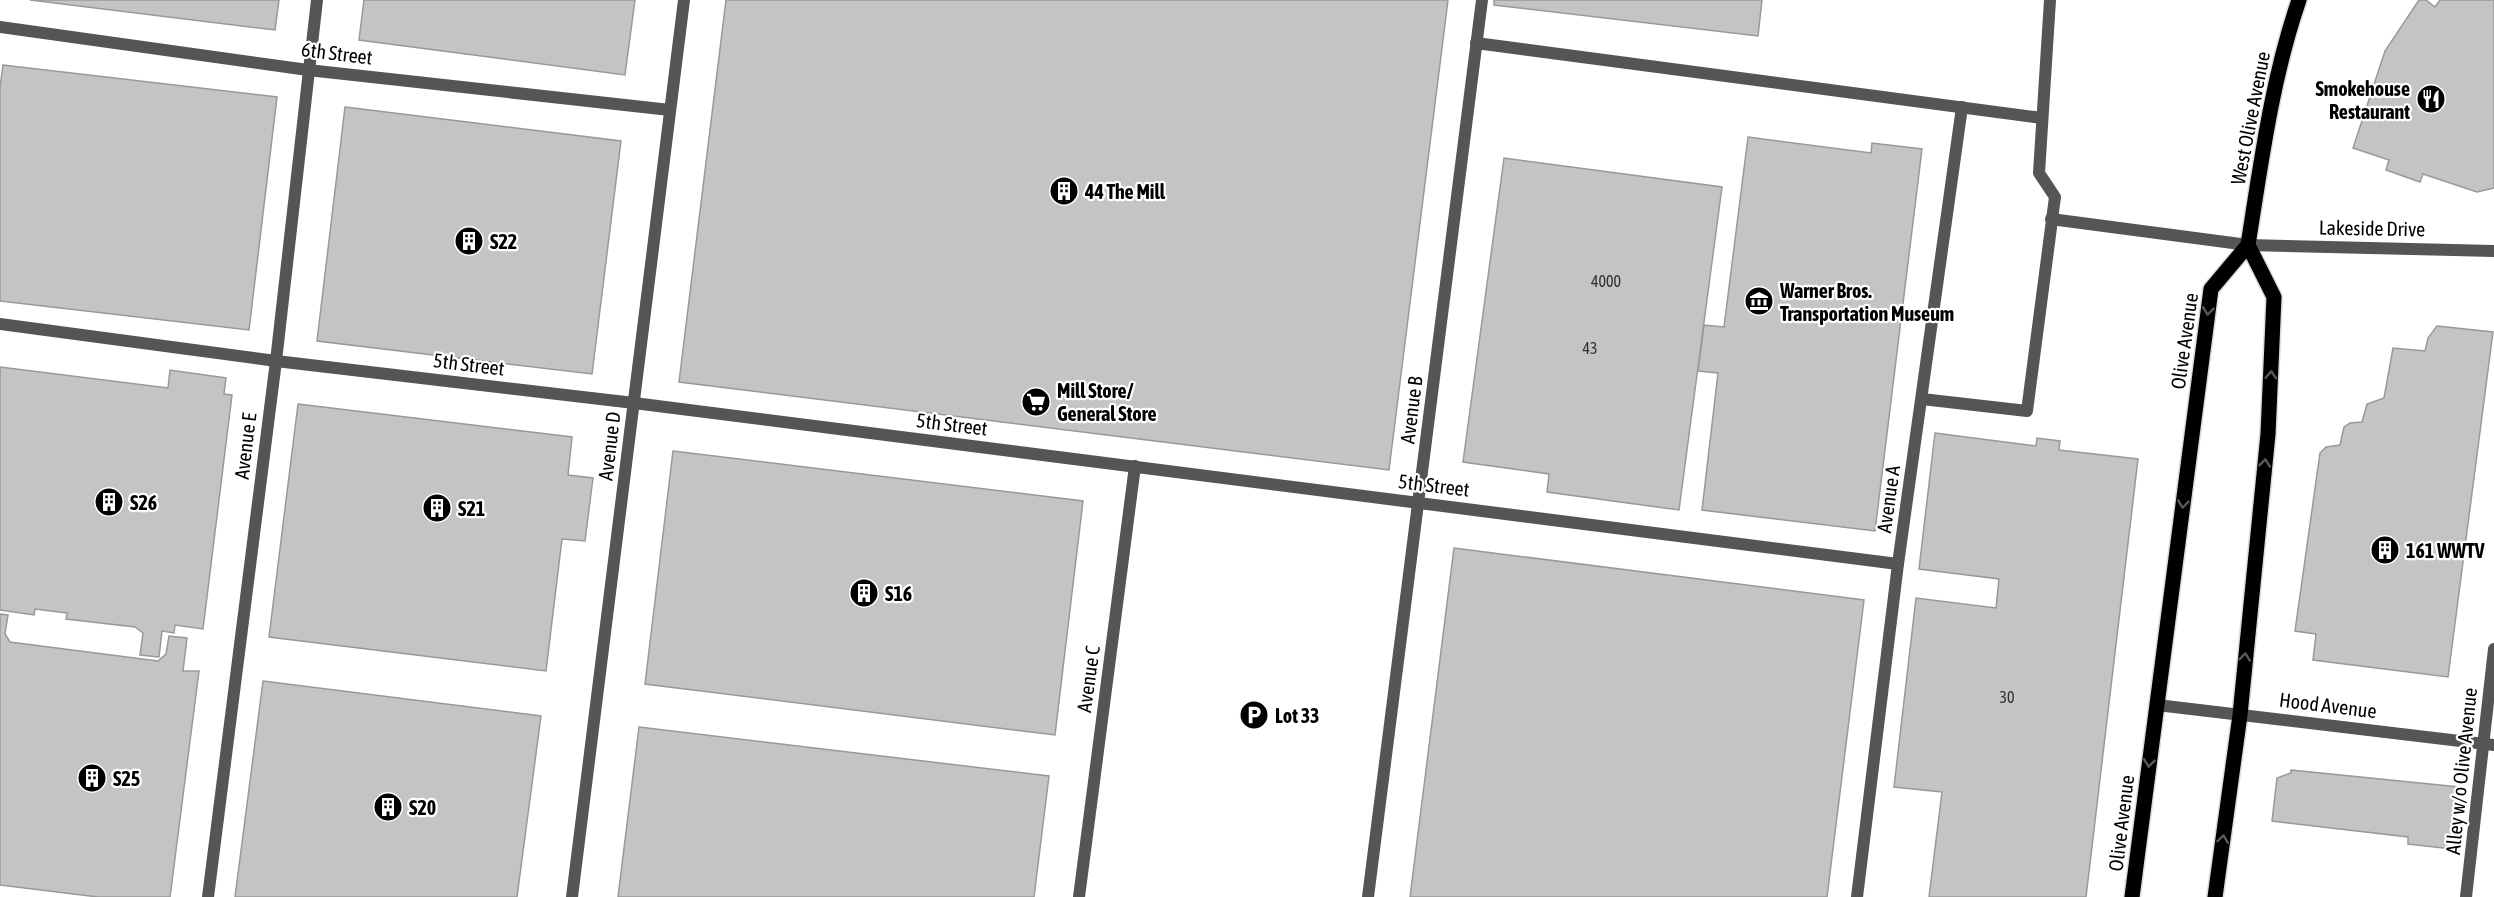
<svg xmlns="http://www.w3.org/2000/svg" width="2494" height="897" font-family="'Asap Condensed',sans-serif">
  <style>
    .building { fill: #c4c4c4; stroke: #999; stroke-width: 1.5 }
    .lines { fill: none; stroke-linecap: round; stroke-linejoin: round }
    .primary-casing { stroke: #dbdbdb; stroke-width: 18 }
    .lane { stroke: #555; stroke-width: 12 }
    .street { stroke: #555; stroke-width: 12 }
    .primary { stroke: #000; stroke-width: 15 }
    .oneway { stroke: #595959 }
    .labels { text-anchor: middle; dominant-baseline: central; stroke-width: 4.5; stroke-linejoin: round; paint-order: stroke }
    .number-label { font-size: 16px; fill: #313131 }
    .street-label { font-size: 20px; fill: #000; stroke: #fff }
    .poi-label { font-size: 20px; font-weight: bold; fill: #000; stroke: #fff; text-anchor: start }
  </style>
  <rect width="100%" height="100%" fill="#fff"/>
  <g class="building">
    <path d="M 30,0 L 279,0 L 275,30 Z"/>
    <path d="M 364,0 L 635,0 L 625,75 L 359,40 Z"/>
    <path d="M 726,0 L 1448,0 L 1389,470 L 679,382 Z"/>
    <path d="M 1494,0 L 1762,0 L 1758,36 L 1494,5 Z"/>
    <path d="M 2419,0 L 2426,0 L 2435,7 L 2440,0 L 2494,0 L 2494,188 L 2477,192 L 2423,174 L 2420,182 L 2386,170 L 2389,160 L 2353,148 L 2385,51 Z"/>
    <path d="M 3,65 L 277,97 L 249,330 L 0,301 L 0,87 Z"/>
    <path d="M 345,107 L 621,141 L 592,374 L 317,341 Z"/>
    <path d="M 1748,137 L 1871,153 L 1872,143 L 1922,149 L 1875,531 L 1702,510 L 1718,373 L 1698,371 L 1704,325 L 1724,327 Z"/>
    <path d="M 1504,158 L 1722,187 L 1679,510 L 1547,492 L 1549,474 L 1463,462 Z"/>
    <path d="M 2437,326 L 2493,332 L 2448,677 L 2313,660 L 2316,634 L 2295,631 L 2320,453 L 2326,447 L 2340,445 L 2344,427 L 2350,423 L 2362,422 L 2367,404 L 2384,398 L 2393,348 L 2425,351 L 2428,338 Z"/>
    <path d="M 0,367 L 168,388 L 170,370 L 226,378 L 224,394 L 232,395 L 203,629 L 175,625 L 174,633 L 162,631 L 159,657 L 140,655 L 143,633 L 135,627 L 66,619 L 67,613 L 35,609 L 34,615 L 0,610 Z"/>
    <path d="M 298,404 L 572,437 L 568,475 L 593,478 L 585,541 L 562,539 L 546,671 L 269,637 Z"/>
    <path d="M 1935,433 L 2036,446 L 2037,438 L 2060,441 L 2059,450 L 2138,459 L 2086,897 L 1929,897 L 1942,792 L 1894,787 L 1916,598 L 1996,608 L 1999,579 L 1919,569 Z"/>
    <path d="M 673,451 L 1083,501 L 1055,735 L 645,684 Z"/>
    <path d="M 1454,548 L 1864,600 L 1827,897 L 1410,897 Z"/>
    <path d="M 0,614 L 8,615 L 5,634 L 10,642 L 158,661 L 166,654 L 169,636 L 187,638 L 183,671 L 199,671 L 170,897 L 98,897 L 0,885 Z"/>
    <path d="M 263,681 L 541,716 L 517,897 L 235,897 Z"/>
    <path d="M 639,727 L 1049,776 L 1034,897 L 618,897 Z"/>
    <path d="M 2291,770 L 2459,787 L 2452,849 L 2408,844 L 2408,837 L 2272,821 L 2277,778 L 2291,773 Z"/>
  </g>
  <g class="lines">
    <g class="primary-casing">
      <g id="primary">
        <path d="M 2248,245 C 2261,163 2272,78 2299,0"/>
        <path d="M 2132,897 L 2211,289 L 2248,245"/>
        <path d="M 2215,897 L 2240,715 L 2268,434 L 2274,297 L 2248,245"/>
      </g>
    </g>
    <g class="lane">
      <path d="M 0,27 L 308,70 L 670,110"/>
      <path d="M 1476,43 L 2042,118"/>
      <path d="M 2051,219 L 2248,245"/>
      <path d="M 0,324 L 276,361 L 634,403 L 1898,564"/>
      <path d="M 1922,399 L 2027,411 L 2055,197 L 2039,173 L 2050,0"/>
      <path d="M 208,897 L 276,361 L 317,0"/>
      <path d="M 572,897 L 684,0"/>
      <path d="M 1079,897 L 1135,466"/>
      <path d="M 1368,897 L 1482,0"/>
      <path d="M 1857,897 L 1898,564 L 1962,107"/>
      <path d="M 2466,897 L 2494,649"/>
    </g>
    <g class="street">
      <path d="M 2248,245 L 2494,251"/>
      <path d="M 2157,705 L 2494,745"/>
    </g>
    <use href="#primary" class="primary"/>
  </g>
  <defs><path id="oneway-chevron" d="M-2-3.5L2.5 0L-2 3.5" fill="none" stroke-width="1.6" stroke-linecap="round" stroke-linejoin="round" transform="scale(1.5)"/></defs>
  <g class="oneway">
    <use href="#oneway-chevron" transform="translate(2208 311) rotate(97)"/>
    <use href="#oneway-chevron" transform="translate(2271 375) rotate(-87)"/>
    <use href="#oneway-chevron" transform="translate(2265 463) rotate(-84)"/>
    <use href="#oneway-chevron" transform="translate(2183 504) rotate(97)"/>
    <use href="#oneway-chevron" transform="translate(2245 657) rotate(-84)"/>
    <use href="#oneway-chevron" transform="translate(2149 763) rotate(97)"/>
    <use href="#oneway-chevron" transform="translate(2223 839) rotate(-82)"/>
  </g>
  <defs>
    <g id="restaurant-disc" transform="scale(1.5)"><circle r="9.5" fill="#000" stroke="#fff"/><path d="M-5-6h1v4h1v-4h1v4h1v-4h1v5L-1.5 .5V6h-2V.5L-5-1ZM5-6V6H3V1.5H1.5Q1.5-4 5-6Z" fill="#fff"/></g>
    <g id="building-disc" transform="scale(1.5)"><circle r="9.5" fill="#000" stroke="#fff"/><path d="M-4-6H4V6H1V3H-1V6H-4ZM-2.5-4.3h1.7v1.8h-1.7ZM.8-4.3h1.7v1.8H.8ZM-2.5-1h1.7V.8h-1.7ZM.8-1h1.7V.8H.8Z" fill="#fff"/></g>
    <g id="museum-disc" transform="scale(1.5)"><circle r="9.5" fill="#000" stroke="#fff"/><path d="M0-6L6-3V-2H-6V-3ZM-5-1h2V3h-2ZM-1-1h2V3h-2ZM3-1h2V3H3ZM-6 4H6V6H-6Z" fill="#fff"/></g>
    <g id="supermarket-disc" transform="scale(1.5)"><circle r="9.5" fill="#000" stroke="#fff"/><path d="M-6-5.5h2.5l.6 2H6L4.5 2H-2.5L-4.4-4H-6ZM-1.5 3.2a1.3 1.3 0 1 0 .1 0ZM3 3.2a1.3 1.3 0 1 0 .1 0Z" fill="#fff"/></g>
    <g id="parking-disc" transform="scale(1.5)"><circle r="9.5" fill="#000" stroke="#fff"/><path d="M-3.5-5.5H1a3.5 3.5 0 0 1 0 7H-1V5.5H-3.5ZM-1-3.4V-.6H.8a1.4 1.4 0 0 0 0-2.8Z" fill="#fff"/></g>
  </defs>
  <g fill-rule="evenodd">
    <use href="#restaurant-disc" x="2431" y="99"/>
    <use href="#building-disc" x="1064" y="191"/>
    <use href="#building-disc" x="469" y="241"/>
    <use href="#museum-disc" x="1759" y="301"/>
    <use href="#supermarket-disc" x="1036" y="402"/>
    <use href="#building-disc" x="109" y="502"/>
    <use href="#building-disc" x="437" y="508"/>
    <use href="#building-disc" x="2385" y="550"/>
    <use href="#building-disc" x="864" y="593"/>
    <use href="#parking-disc" x="1254" y="715"/>
    <use href="#building-disc" x="92" y="778"/>
    <use href="#building-disc" x="388" y="807"/>
  </g>
  <g class="labels">
    <g class="number-label">
      <text x="1606" y="281">4000</text>
      <text x="1590" y="348">43</text>
      <text x="2007" y="697">30</text>
    </g>
    <g class="street-label">
      <text transform="translate(337 53) rotate(7)">6th Street</text>
      <text transform="translate(2250 118) rotate(-79)">West Olive Avenue</text>
      <text transform="translate(2372 228) rotate(1)">Lakeside Drive</text>
      <text transform="translate(2184 341) rotate(-82)">Olive Avenue</text>
      <text transform="translate(469 364) rotate(7)">5th Street</text>
      <text transform="translate(1411 410) rotate(-83)">Avenue B</text>
      <text transform="translate(952 424) rotate(7)">5th Street</text>
      <text transform="translate(245 446) rotate(-83)">Avenue E</text>
      <text transform="translate(609 446) rotate(-83)">Avenue D</text>
      <text transform="translate(1434 485) rotate(7)">5th Street</text>
      <text transform="translate(1888 499) rotate(-82)">Avenue A</text>
      <text transform="translate(1088 679) rotate(-82)">Avenue C</text>
      <text transform="translate(2328 705) rotate(7)">Hood Avenue</text>
      <text transform="translate(2461 771) rotate(-84)">Alley w/o Olive Avenue</text>
      <text transform="translate(2121 823) rotate(-83)">Olive Avenue</text>
    </g>
    <g class="poi-label">
      <text x="2410" y="88" text-anchor="end">Smokehouse<tspan x="2410" dy="23">Restaurant</tspan></text>
      <text x="1085" y="191">44 The Mill</text>
      <text x="490" y="241">S22</text>
      <text x="1780" y="290">Warner Bros.<tspan x="1780" dy="23">Transportation Museum</tspan></text>
      <text x="1057" y="390">Mill Store/<tspan x="1057" dy="23">General Store</tspan></text>
      <text x="130" y="502">S26</text>
      <text x="458" y="508">S21</text>
      <text x="2406" y="550">161 WWTV</text>
      <text x="885" y="593">S16</text>
      <text x="1275" y="715">Lot 33</text>
      <text x="113" y="778">S25</text>
      <text x="409" y="807">S20</text>
    </g>
  </g>
</svg>
